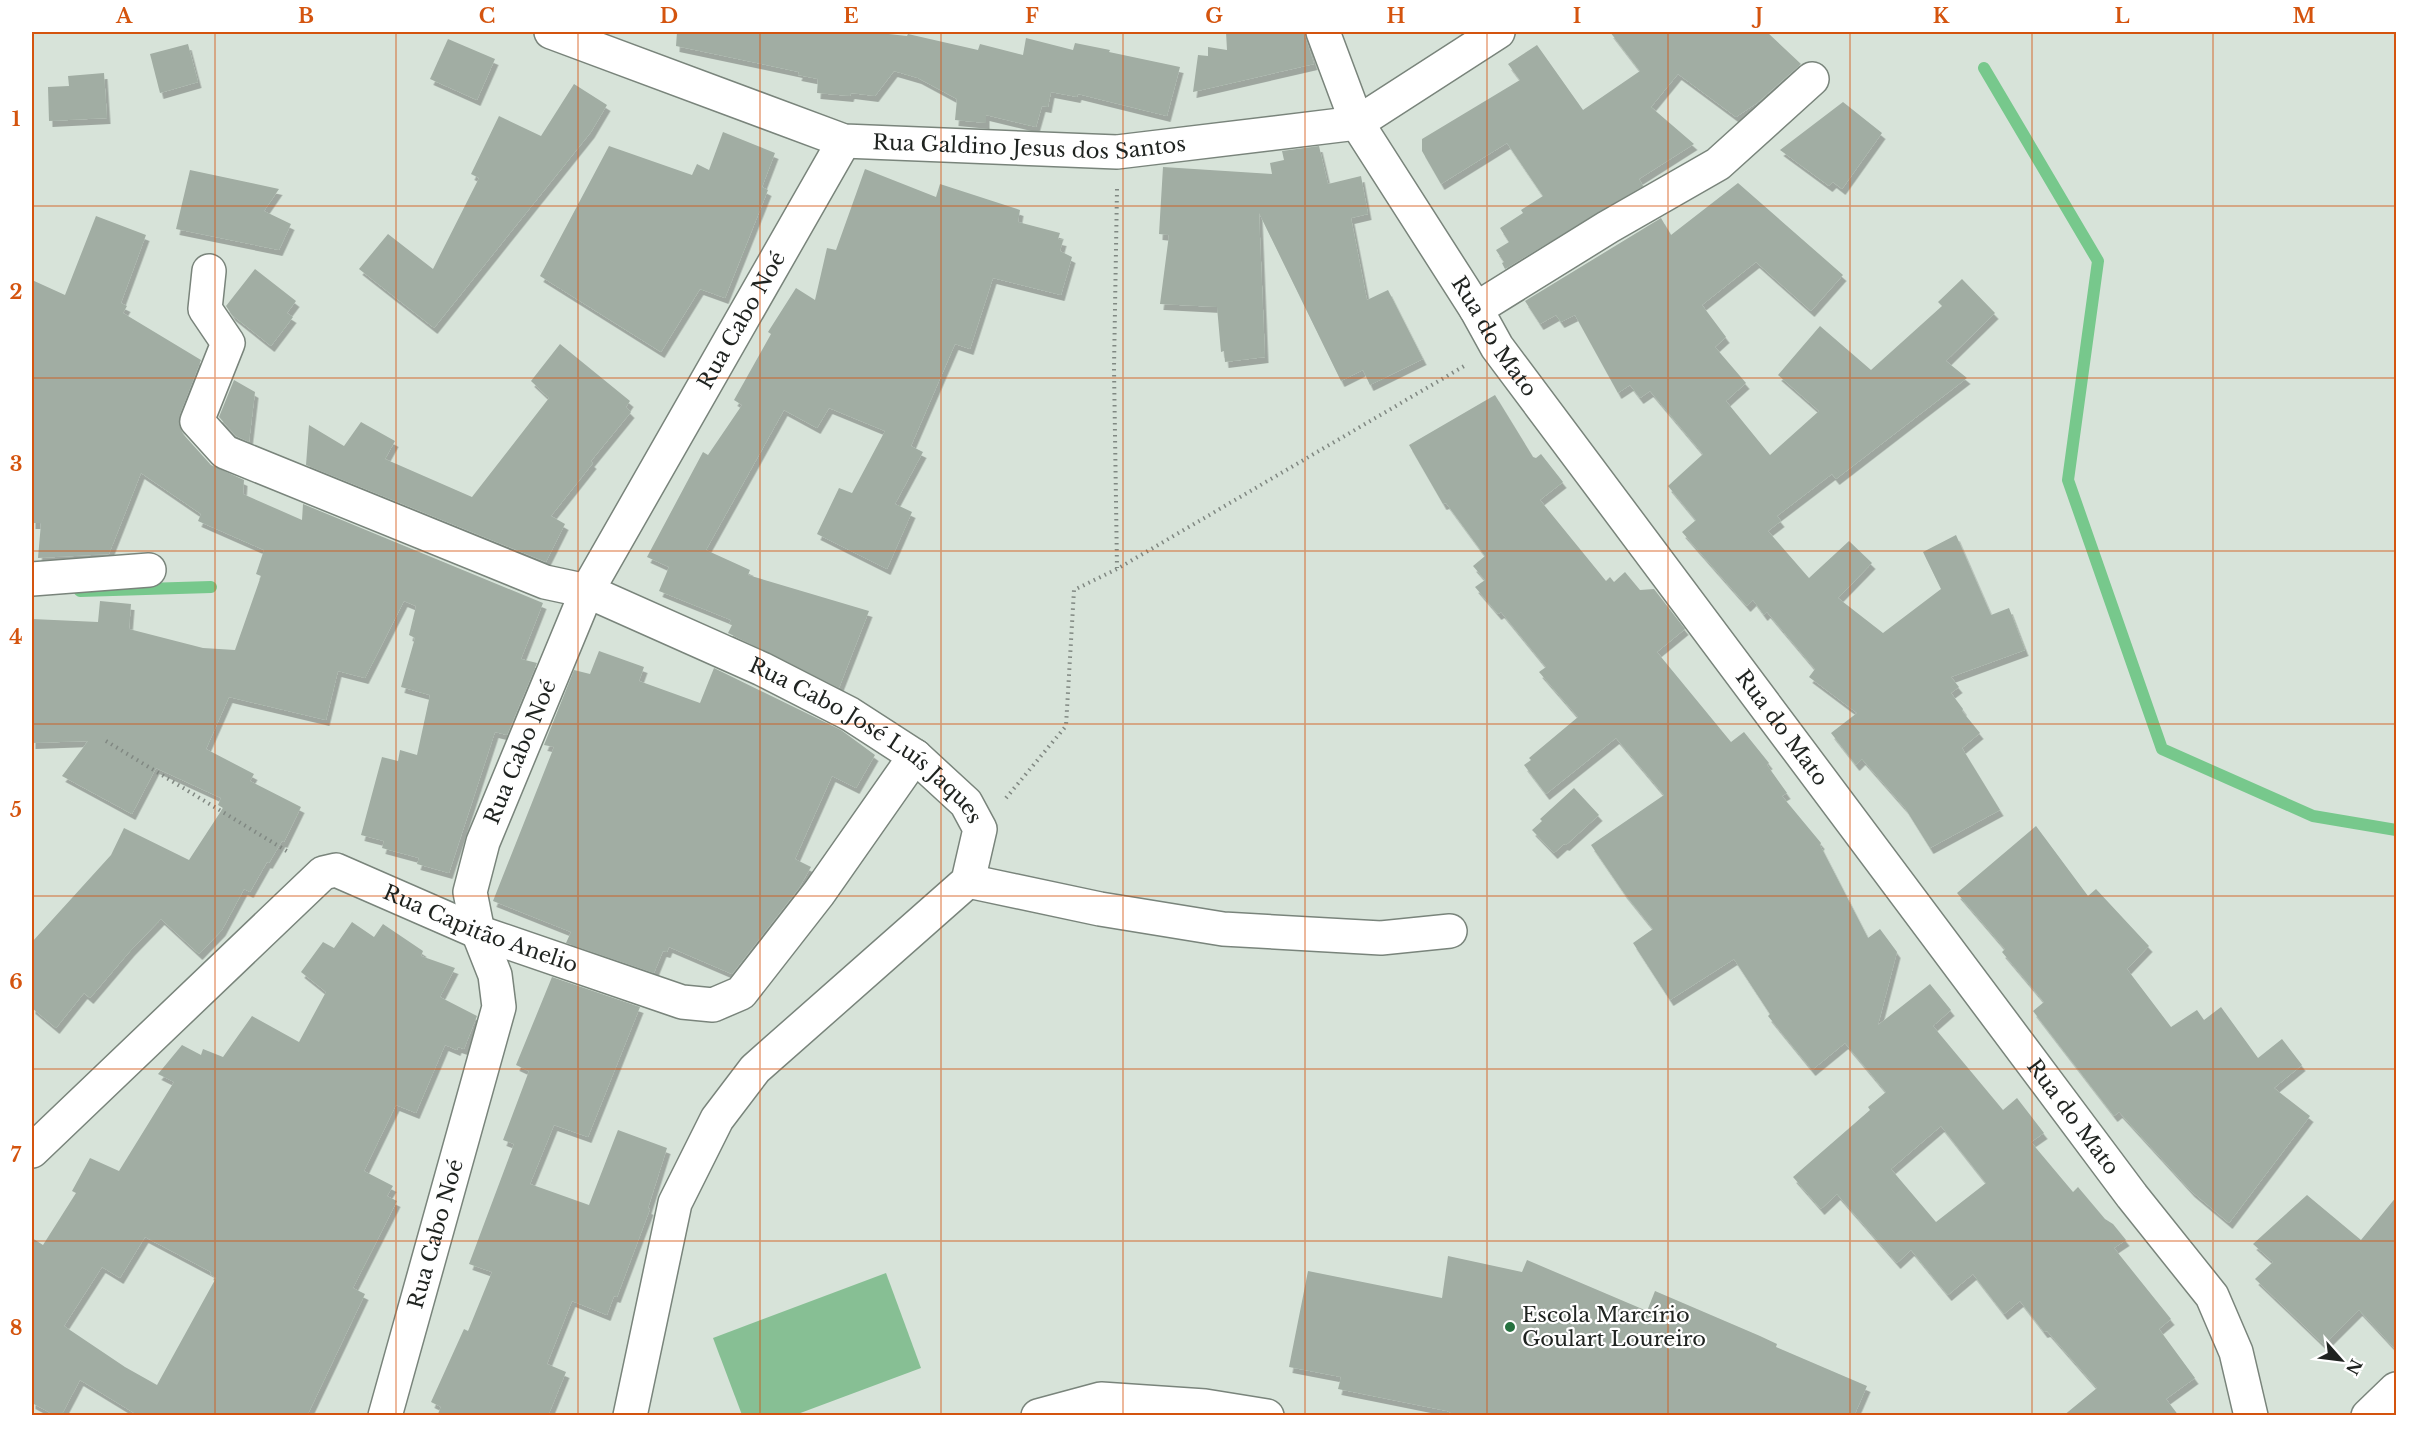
<svg xmlns="http://www.w3.org/2000/svg" width="2428" height="1447" font-family="'Libre Baskerville',serif">
  <style>
    .green { fill: #87bf94 }
    .lines { fill: none; stroke-linecap: round; stroke-linejoin: round }
    .stream { stroke: #77c88c; stroke-width: 12 }
    .building { fill: #a1ada3; fill-rule: evenodd; filter: url(#shadow) }
    .minor-casing { stroke: #79847b; stroke-width: 36 }
    .path { stroke: #808882; stroke-width: 4; stroke-dasharray: 1.5 4.5; stroke-linecap: butt }
    .minor { stroke: #fff; stroke-width: 33 }
    .grid { fill: none; stroke: #d4540e; stroke-width: 1.5; stroke-opacity: 0.55 }
    .poi-dot { fill: #26713f; stroke: #fff; stroke-width: 2 }
    .labels { text-anchor: middle; dominant-baseline: central; stroke-width: 4.5; stroke-linejoin: round; paint-order: stroke }
    .street-label { font-size: 21px; fill: #1f2320; stroke: #fff }
    .poi-label { font-size: 21px; fill: #1f2320; stroke: #fff; text-anchor: start }
    .neatline { fill: none; stroke: #d4540e; stroke-width: 2 }
    .grid-label { font-size: 20px; text-anchor: middle; font-weight: bold; fill: #d4540e }
  </style>
  <defs>
    <filter id="shadow"><feDropShadow dx="3.5" dy="6" stdDeviation="0" flood-color="#0004"/></filter>
  </defs>
  <rect width="100%" height="100%" fill="#d7e3d9"/>
  <path class="green" d="M 886,1273 L 921,1368 L 795,1415 L 742,1415 L 713,1338 Z"/>
  <g class="lines">
    <g class="stream">
      <path d="M 1984,68 L 2098,261 L 2068,480 L 2162,749 L 2313,816 L 2396,830"/>
      <path d="M 80,591 L 211,587"/>
    </g>
  </g>
  <g class="building">
    <path d="M 677,32 L 870,32 L 907,36 L 908,34 L 978,50 L 980,44 L 1023,55 L 1026,38 L 1073,50 L 1075,43 L 1110,50 L 1109,52 L 1180,67 L 1167,116 L 1078,94 L 1077,97 L 1051,92 L 1048,107 L 1042,106 L 1036,127 L 986,115 L 986,123 L 955,120 L 957,99 L 918,78 L 894,71 L 875,96 L 851,93 L 850,96 L 817,93 L 818,79 L 798,75 L 799,72 L 676,46 Z"/>
    <path d="M 1226,32 L 1304,32 L 1314,64 L 1193,92 L 1198,55 L 1208,56 L 1208,47 L 1227,50 Z"/>
    <path d="M 1610,32 L 1767,32 L 1801,64 L 1757,103 L 1736,117 L 1678,74 L 1651,107 L 1694,144 L 1639,179 L 1643,186 L 1505,269 L 1502,263 L 1504,262 L 1496,250 L 1509,242 L 1500,228 L 1523,213 L 1521,210 L 1543,196 L 1507,143 L 1441,184 L 1422,151 L 1422,139 L 1520,80 L 1508,64 L 1537,45 L 1583,110 L 1640,71 Z"/>
    <path d="M 448,39 L 495,59 L 477,100 L 430,79 Z"/>
    <path d="M 188,44 L 198,82 L 160,93 L 150,54 Z"/>
    <path d="M 104,73 L 107,118 L 49,121 L 48,87 L 69,86 L 68,76 Z"/>
    <path d="M 574,84 L 607,105 L 591,132 L 434,328 L 359,269 L 388,234 L 433,269 L 479,178 L 471,174 L 499,116 L 541,136 Z"/>
    <path d="M 1843,102 L 1882,133 L 1842,189 L 1833,182 L 1829,186 L 1780,150 Z"/>
    <path d="M 723,132 L 775,153 L 762,187 L 768,190 L 725,298 L 700,289 L 661,352 L 540,276 L 609,146 L 692,175 L 697,164 L 709,170 Z"/>
    <path d="M 1319,146 L 1328,184 L 1361,176 L 1368,214 L 1351,218 L 1367,300 L 1388,290 L 1423,359 L 1370,385 L 1363,370 L 1341,381 L 1259,213 L 1265,357 L 1225,362 L 1224,351 L 1221,352 L 1217,307 L 1160,304 L 1169,235 L 1159,234 L 1163,167 L 1272,174 L 1270,163 L 1284,160 L 1282,151 Z"/>
    <path d="M 865,169 L 936,197 L 940,184 L 1020,210 L 1018,222 L 1060,233 L 1058,239 L 1063,240 L 1060,251 L 1072,257 L 1061,295 L 993,278 L 970,349 L 955,344 L 911,446 L 923,452 L 895,504 L 912,512 L 887,569 L 817,534 L 839,488 L 852,493 L 885,431 L 829,408 L 817,428 L 784,410 L 706,550 L 750,570 L 748,575 L 869,611 L 839,688 L 728,633 L 732,625 L 729,624 L 731,620 L 659,591 L 669,567 L 647,557 L 703,452 L 708,455 L 742,405 L 734,400 L 771,334 L 768,332 L 796,288 L 815,300 L 827,248 L 836,250 Z"/>
    <path d="M 190,170 L 279,189 L 264,211 L 291,224 L 279,250 L 176,229 Z"/>
    <path d="M 1738,183 L 1843,275 L 1811,311 L 1756,262 L 1702,305 L 1726,337 L 1715,347 L 1746,383 L 1726,401 L 1770,455 L 1819,411 L 1778,375 L 1820,326 L 1871,370 L 1942,306 L 1938,302 L 1962,279 L 1995,313 L 1946,361 L 1967,378 L 1836,479 L 1832,474 L 1777,516 L 1781,521 L 1768,531 L 1809,578 L 1849,541 L 1872,563 L 1838,598 L 1883,633 L 1941,589 L 1923,552 L 1956,535 L 1991,615 L 2009,608 L 2025,650 L 1951,677 L 1959,687 L 1951,693 L 1963,709 L 1962,711 L 1980,733 L 1962,748 L 2000,810 L 1930,848 L 1905,808 L 1862,759 L 1856,765 L 1831,733 L 1857,713 L 1809,677 L 1815,669 L 1767,612 L 1764,615 L 1753,600 L 1747,606 L 1682,532 L 1696,520 L 1668,486 L 1703,454 L 1650,391 L 1640,398 L 1630,385 L 1618,393 L 1575,315 L 1561,322 L 1556,315 L 1540,324 L 1525,301 L 1661,218 L 1671,235 Z"/>
    <path d="M 96,216 L 146,235 L 121,303 L 127,306 L 123,313 L 201,360 L 180,414 L 179,425 L 183,434 L 211,465 L 244,480 L 243,494 L 302,520 L 303,504 L 543,603 L 521,659 L 537,663 L 507,735 L 495,732 L 449,873 L 417,864 L 419,858 L 382,848 L 384,841 L 361,835 L 382,757 L 398,761 L 400,750 L 417,755 L 430,695 L 401,687 L 415,638 L 409,635 L 416,606 L 404,601 L 365,678 L 338,671 L 326,720 L 229,697 L 206,749 L 254,774 L 250,781 L 301,807 L 284,842 L 282,841 L 269,863 L 267,862 L 250,892 L 244,889 L 222,930 L 199,954 L 161,919 L 131,950 L 90,998 L 84,993 L 56,1028 L 32,1008 L 32,942 L 111,855 L 124,828 L 189,860 L 223,808 L 218,805 L 221,798 L 156,768 L 132,814 L 62,776 L 88,741 L 32,743 L 32,619 L 98,622 L 100,601 L 131,604 L 129,629 L 203,648 L 235,650 L 261,576 L 256,574 L 264,550 L 198,521 L 201,514 L 141,473 L 109,554 L 38,558 L 41,523 L 32,523 L 32,280 L 65,295 Z"/>
    <path d="M 255,269 L 296,301 L 287,313 L 293,317 L 271,346 L 232,315 L 226,306 Z"/>
    <path d="M 560,344 L 630,401 L 626,407 L 631,412 L 591,461 L 593,463 L 551,516 L 565,524 L 546,562 L 306,465 L 309,425 L 344,446 L 361,422 L 395,441 L 385,459 L 472,497 L 549,398 L 531,381 Z"/>
    <path d="M 234,380 L 255,392 L 249,442 L 236,436 L 219,417 Z"/>
    <path d="M 1495,395 L 1533,457 L 1536,458 L 1541,454 L 1563,482 L 1540,500 L 1606,581 L 1610,577 L 1614,582 L 1625,572 L 1640,590 L 1654,589 L 1685,629 L 1657,652 L 1731,742 L 1744,732 L 1769,763 L 1767,765 L 1787,793 L 1782,796 L 1821,843 L 1820,845 L 1868,938 L 1880,929 L 1897,952 L 1878,1025 L 1930,984 L 1951,1010 L 1933,1026 L 2003,1110 L 2017,1098 L 2044,1133 L 2031,1142 L 2073,1192 L 2078,1187 L 2105,1219 L 2113,1224 L 2126,1240 L 2114,1248 L 2171,1319 L 2159,1329 L 2195,1378 L 2166,1399 L 2179,1416 L 2063,1416 L 2097,1388 L 2047,1331 L 2044,1332 L 2020,1301 L 2004,1314 L 1973,1274 L 1948,1295 L 1911,1250 L 1897,1263 L 1837,1194 L 1821,1209 L 1793,1177 L 1870,1110 L 1868,1107 L 1886,1092 L 1845,1043 L 1812,1070 L 1768,1016 L 1770,1014 L 1734,959 L 1670,1000 L 1633,943 L 1653,929 L 1624,893 L 1591,845 L 1664,795 L 1616,738 L 1546,794 L 1524,765 L 1531,760 L 1529,758 L 1578,717 L 1539,672 L 1546,667 L 1501,612 L 1498,614 L 1475,587 L 1485,580 L 1473,566 L 1485,556 L 1446,503 L 1443,504 L 1409,445 ZM 1941,1126 L 1986,1183 L 1936,1222 L 1891,1169 Z"/>
    <path d="M 599,651 L 644,667 L 639,681 L 700,703 L 714,668 L 841,730 L 875,755 L 856,788 L 832,776 L 795,859 L 811,867 L 799,888 L 732,974 L 669,947 L 667,952 L 663,951 L 654,973 L 566,943 L 571,932 L 493,901 L 554,747 L 544,745 L 574,670 L 590,674 Z"/>
    <path d="M 1574,788 L 1599,815 L 1566,845 L 1564,844 L 1554,853 L 1532,830 L 1542,821 L 1540,819 Z"/>
    <path d="M 2036,826 L 2088,896 L 2096,889 L 2149,946 L 2127,969 L 2171,1027 L 2197,1010 L 2204,1020 L 2221,1007 L 2258,1058 L 2282,1039 L 2302,1065 L 2274,1088 L 2310,1116 L 2229,1223 L 2191,1191 L 2119,1112 L 2114,1116 L 2033,1011 L 2044,1002 L 2002,952 L 2005,949 L 1957,893 Z"/>
    <path d="M 352,922 L 374,937 L 383,924 L 423,951 L 421,956 L 455,968 L 440,997 L 477,1016 L 464,1049 L 458,1047 L 457,1050 L 445,1045 L 416,1113 L 396,1105 L 364,1171 L 393,1186 L 387,1196 L 397,1201 L 353,1288 L 365,1294 L 307,1416 L 139,1416 L 80,1380 L 61,1416 L 56,1416 L 32,1403 L 32,1238 L 43,1245 L 76,1193 L 72,1191 L 90,1158 L 119,1171 L 174,1082 L 158,1074 L 182,1045 L 201,1055 L 203,1049 L 223,1057 L 252,1016 L 299,1042 L 326,992 L 301,972 L 323,942 L 334,948 ZM 145,1237 L 211,1272 L 210,1274 L 216,1278 L 157,1385 L 125,1367 L 64,1326 L 102,1267 L 120,1278 Z"/>
    <path d="M 552,977 L 640,1007 L 588,1137 L 554,1125 L 530,1184 L 589,1205 L 618,1130 L 667,1148 L 648,1208 L 650,1209 L 617,1297 L 614,1296 L 607,1315 L 572,1301 L 547,1364 L 566,1372 L 548,1416 L 437,1416 L 441,1407 L 431,1402 L 464,1329 L 468,1331 L 492,1272 L 469,1264 L 514,1144 L 503,1140 L 529,1071 L 516,1065 Z"/>
    <path d="M 2307,1195 L 2361,1240 L 2397,1196 L 2397,1351 L 2359,1310 L 2324,1345 L 2255,1279 L 2273,1262 L 2253,1244 Z"/>
    <path d="M 1448,1256 L 1522,1272 L 1527,1260 L 1647,1311 L 1655,1291 L 1760,1336 L 1777,1344 L 1776,1347 L 1867,1386 L 1854,1416 L 1457,1416 L 1447,1411 L 1338,1389 L 1341,1377 L 1289,1367 L 1308,1271 L 1442,1298 Z"/>
  </g>
  <g class="lines">
    <g class="minor-casing">
      <g id="minor">
        <path id="s1" d="M 551,32 L 844,141 L 1117,152 L 1357,123 L 1498,32"/>
        <path id="s2" d="M 1323,32 L 1357,123 L 1476,309 L 1497,347 L 2132,1196 L 2212,1296 L 2236,1352 L 2251,1416"/>
        <path id="s3" d="M 209,271 L 205,309 L 228,343 L 197,421 L 225,452 L 545,582 L 587,591 L 762,669 L 850,714 L 915,756 L 966,803 L 980,829 L 968,881 L 755,1069 L 717,1119 L 675,1203 L 630,1416"/>
        <path d="M 1476,309 L 1608,227 L 1718,164 L 1812,79"/>
        <path d="M 32,579 L 149,570"/>
        <path d="M 968,881 L 1100,909 L 1223,929 L 1381,938 L 1450,931"/>
        <path id="s4" d="M 32,1151 L 323,873 L 336,870 L 478,932 L 682,1002 L 713,1005 L 741,993 L 819,893 L 915,756"/>
        <path id="s5" d="M 385,1416 L 499,1007 L 495,975 L 478,932 L 470,892 L 483,842 L 587,591 L 844,141"/>
        <path d="M 1038,1416 L 1101,1399 L 1205,1406 L 1267,1416"/>
        <path d="M 2368,1416 L 2396,1389"/>
      </g>
    </g>
    <g class="path">
      <path d="M 1117,189 L 1114,368 L 1117,568"/>
      <path d="M 106,741 L 290,853"/>
      <path d="M 1006,798 L 1066,726 L 1074,590 L 1117,569 L 1466,365"/>
    </g>
    <use href="#minor" class="minor"/>
  </g>
  <path class="grid" d="M 215,32 L 215,1416M 396,32 L 396,1416M 578,32 L 578,1416M 760,32 L 760,1416M 941,32 L 941,1416M 1123,32 L 1123,1416M 1305,32 L 1305,1416M 1487,32 L 1487,1416M 1668,32 L 1668,1416M 1850,32 L 1850,1416M 2032,32 L 2032,1416M 2213,32 L 2213,1416M 32,206 L 2396,206M 32,378 L 2396,378M 32,551 L 2396,551M 32,724 L 2396,724M 32,896 L 2396,896M 32,1069 L 2396,1069M 32,1241 L 2396,1241"/>
  <circle class="poi-dot" cx="1510" cy="1327" r="6"/>
  <g class="labels">
    <g class="street-label">
      <text stroke="none"><textPath href="#s1" startOffset="498">Rua Galdino Jesus dos Santos</textPath></text>
      <text stroke="none"><textPath href="#s5" startOffset="1179">Rua Cabo Noé</textPath></text>
      <text stroke="none"><textPath href="#s2" startOffset="351">Rua do Mato</textPath></text>
      <text stroke="none"><textPath href="#s2" startOffset="837">Rua do Mato</textPath></text>
      <text stroke="none"><textPath href="#s3" startOffset="912">Rua Cabo José Luís Jaques</textPath></text>
      <text stroke="none"><textPath href="#s5" startOffset="693">Rua Cabo Noé</textPath></text>
      <text stroke="none"><textPath href="#s4" startOffset="572">Rua Capitão Anelio</textPath></text>
      <text stroke="none"><textPath href="#s2" startOffset="1323">Rua do Mato</textPath></text>
      <text stroke="none"><textPath href="#s5" startOffset="189">Rua Cabo Noé</textPath></text>
    </g>
    <g class="poi-label">
      <text x="1522" y="1315">Escola Marcírio<tspan x="1522" dy="24">Goulart Loureiro</tspan></text>
    </g>
  </g>
  <rect width="2428" height="1447" fill="none" stroke="#ffffff" stroke-width="66"/>
  <g transform="translate(2341 1360) rotate(118)" stroke="#ffffff" stroke-width="4.5" paint-order="stroke">
  <path d="M0-4.5L10 22L0 15L-10 22Z" fill="#1f2320"/>
  <text y="-9" font-size="16" font-weight="bold" text-anchor="middle" fill="#1f2320">N</text>
  </g>
  <rect x="33" y="33" width="2362" height="1381" class="neatline"/>
  <g class="grid-label">
    <text x="124" y="23">A</text>
    <text x="306" y="23">B</text>
    <text x="487" y="23">C</text>
    <text x="669" y="23">D</text>
    <text x="851" y="23">E</text>
    <text x="1032" y="23">F</text>
    <text x="1214" y="23">G</text>
    <text x="1396" y="23">H</text>
    <text x="1577" y="23">I</text>
    <text x="1759" y="23">J</text>
    <text x="1941" y="23">K</text>
    <text x="2122" y="23">L</text>
    <text x="2304" y="23">M</text>
    <text x="16" y="126">1</text>
    <text x="16" y="299">2</text>
    <text x="16" y="471">3</text>
    <text x="16" y="644">4</text>
    <text x="16" y="817">5</text>
    <text x="16" y="989">6</text>
    <text x="16" y="1162">7</text>
    <text x="16" y="1335">8</text>
  </g>
</svg>
